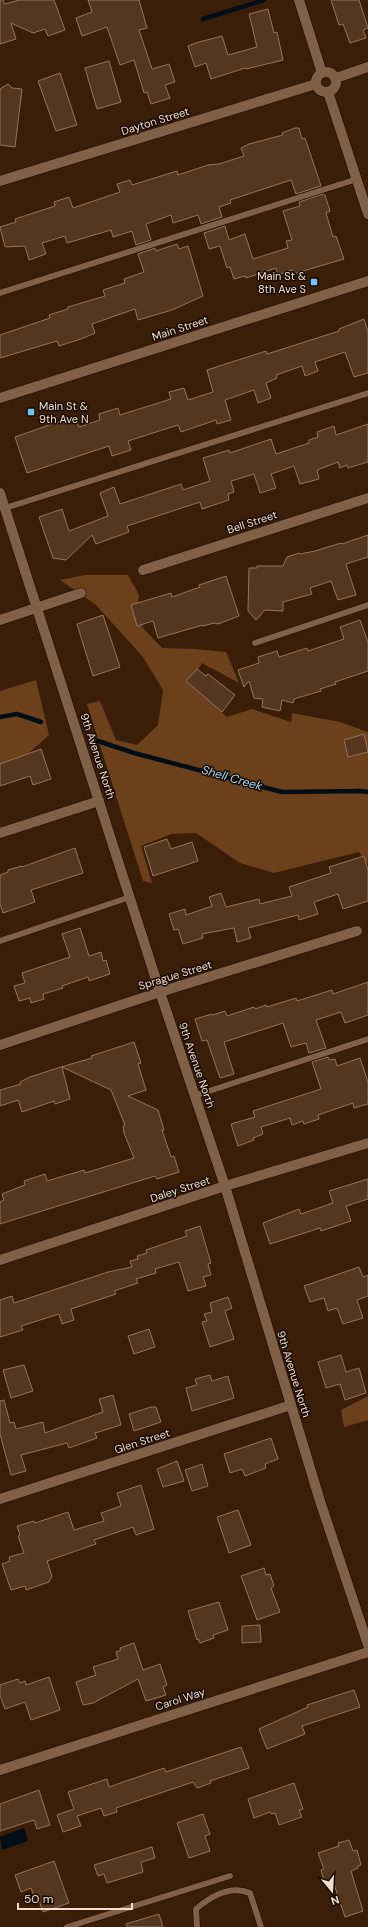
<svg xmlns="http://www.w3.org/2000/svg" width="368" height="1927" font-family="'DM Sans',sans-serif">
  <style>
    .green { fill: #6c401b }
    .water { fill: #010e18 }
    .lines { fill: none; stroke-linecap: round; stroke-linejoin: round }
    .stream { stroke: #010e18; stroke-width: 4.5 }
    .building { fill: #553720; stroke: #95745b }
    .lane-casing { stroke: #1d0900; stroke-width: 7 }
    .street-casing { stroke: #1d0900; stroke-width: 11 }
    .secondary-casing { stroke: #1d0900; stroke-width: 11 }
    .lane { stroke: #816048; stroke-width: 6 }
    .street { stroke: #816048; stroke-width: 10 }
    .secondary { stroke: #816048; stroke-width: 10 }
    .poi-dot { fill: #70c1f4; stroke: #180c04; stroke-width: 1.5 }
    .labels { text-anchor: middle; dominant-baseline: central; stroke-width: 3; stroke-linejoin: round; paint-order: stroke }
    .street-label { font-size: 11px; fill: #f1ded0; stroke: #180c04 }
    .poi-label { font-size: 11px; fill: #f1ded0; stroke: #180c04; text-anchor: end }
    .water-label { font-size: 12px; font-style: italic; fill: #a0d5f9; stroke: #180c04 }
  </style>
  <rect width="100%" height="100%" fill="#3a1e07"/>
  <g class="green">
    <path d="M 85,575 L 128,575 L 139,595 L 136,616 L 144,629 L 162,648 L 195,649 L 226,652 L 239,683 L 202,663 L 189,683 L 227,717 L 252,709 L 291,722 L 292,713 L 340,722 L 368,732 L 368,864 L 359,852 L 274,873 L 240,863 L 196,833 L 171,834 L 141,846 L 152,883 L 143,881 L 87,704 L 100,701 L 116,740 L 137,745 L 158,725 L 163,690 L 143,657 L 96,605 L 60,580 Z"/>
    <path d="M 36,680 L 49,735 L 22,759 L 0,772 L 0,691 Z"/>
    <path d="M 368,1396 L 368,1420 L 344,1427 L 341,1410 Z"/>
  </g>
  <path class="water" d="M 24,1828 L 28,1841 L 2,1850 L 0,1837 Z"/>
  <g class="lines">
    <g class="stream">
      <path d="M 203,19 L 264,0"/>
      <path d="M 0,717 L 17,714 L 41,722"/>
      <path d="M 98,741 L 134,753 L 282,792 L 361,791 L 368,792"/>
    </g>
  </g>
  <g class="building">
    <path d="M 0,0 L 3,0 L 5,4 L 19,0 L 54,0 L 65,30 L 48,36 L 45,29 L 33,33 L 11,23 L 16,39 L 0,44 Z"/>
    <path d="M 88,0 L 139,0 L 147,28 L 139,30 L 152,69 L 169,64 L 175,82 L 165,85 L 170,98 L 151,104 L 147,92 L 144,93 L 134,60 L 120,65 L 107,27 L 82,36 L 76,18 L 92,12 Z"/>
    <path d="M 331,0 L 359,0 L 368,28 L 363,30 L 366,38 L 350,43 L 343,24 L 339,25 Z"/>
    <path d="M 268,9 L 274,33 L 277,32 L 283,60 L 246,69 L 245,68 L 211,79 L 206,63 L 195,67 L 188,46 L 199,42 L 222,36 L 228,55 L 257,47 L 249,14 Z"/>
    <path d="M 109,61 L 121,102 L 97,109 L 85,68 Z"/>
    <path d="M 60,73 L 77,125 L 56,131 L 38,81 Z"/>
    <path d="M 8,84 L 12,88 L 22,89 L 15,147 L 0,145 L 0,89 Z"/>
    <path d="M 295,128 L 299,128 L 302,139 L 305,138 L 321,186 L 296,194 L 291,180 L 230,200 L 231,203 L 219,207 L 222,217 L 201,224 L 198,215 L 173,223 L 171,215 L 146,224 L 151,240 L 136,245 L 132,231 L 113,237 L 111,230 L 67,243 L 65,236 L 42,243 L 46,254 L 29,260 L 25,246 L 5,247 L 0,227 L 16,222 L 15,219 L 55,206 L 54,202 L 69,197 L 73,208 L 120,192 L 117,184 L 130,180 L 132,185 L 177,171 L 178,175 L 208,165 L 219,164 L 244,156 L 241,148 L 249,144 L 283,135 L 282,133 Z"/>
    <path d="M 323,194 L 325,195 L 330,211 L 326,213 L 333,237 L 336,236 L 344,259 L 293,274 L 292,270 L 278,275 L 276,268 L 246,278 L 245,276 L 234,279 L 230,267 L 227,268 L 220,246 L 209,249 L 204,233 L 225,226 L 229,240 L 245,234 L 253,259 L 288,248 L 286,241 L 292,240 L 283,211 L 300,206 L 299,202 Z"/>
    <path d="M 177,244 L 179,249 L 188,246 L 203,296 L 172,310 L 138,320 L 135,309 L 92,324 L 95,333 L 81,339 L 59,346 L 57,341 L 0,358 L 0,335 L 50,318 L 49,315 L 68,309 L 68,307 L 105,296 L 103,290 L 125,283 L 124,279 L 144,272 L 138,254 L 155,248 L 156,251 Z"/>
    <path d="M 364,319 L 368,332 L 368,373 L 354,377 L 345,352 L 315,362 L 318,371 L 305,376 L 302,366 L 276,375 L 277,378 L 266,383 L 271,398 L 258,403 L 254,390 L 225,400 L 231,420 L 217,424 L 216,420 L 181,432 L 178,425 L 128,441 L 131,450 L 112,456 L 109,446 L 27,473 L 15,437 L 75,416 L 79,427 L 100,420 L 99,414 L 118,408 L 120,415 L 171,399 L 169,392 L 184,388 L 188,400 L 213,392 L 207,370 L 266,351 L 267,354 L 339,331 L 339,329 Z"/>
    <path d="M 368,424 L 368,462 L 348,468 L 347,465 L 340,468 L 338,462 L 317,470 L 319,479 L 300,484 L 294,466 L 271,474 L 276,488 L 260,493 L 254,474 L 231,481 L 234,492 L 228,494 L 229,500 L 202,509 L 200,502 L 127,526 L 129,532 L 96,544 L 92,535 L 66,560 L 53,558 L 39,517 L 62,509 L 69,531 L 108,516 L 100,493 L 114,487 L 120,504 L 181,484 L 183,490 L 210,481 L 203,458 L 229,450 L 230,453 L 271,439 L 276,454 L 309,443 L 309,440 L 318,437 L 317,432 L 334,426 L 336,435 Z"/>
    <path d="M 368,535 L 368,557 L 346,564 L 356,595 L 338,600 L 331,581 L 310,588 L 312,594 L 283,602 L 283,611 L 265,610 L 256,620 L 248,611 L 249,568 L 257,568 L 257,566 L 283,566 L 287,557 L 299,553 L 300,554 L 315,551 L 341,543 L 342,544 Z"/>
    <path d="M 226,576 L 239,616 L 218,624 L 214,623 L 203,626 L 203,625 L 158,638 L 153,621 L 137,626 L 131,605 L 171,593 L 172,597 L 200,587 L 199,585 Z"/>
    <path d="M 103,615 L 120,667 L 93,676 L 77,624 Z"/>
    <path d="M 360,620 L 368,642 L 368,671 L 335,682 L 336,684 L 320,689 L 321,691 L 294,699 L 293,703 L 282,700 L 280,711 L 262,707 L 263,699 L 254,698 L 249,681 L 244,687 L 238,670 L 259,663 L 258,657 L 277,651 L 279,657 L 307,648 L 308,651 L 344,639 L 340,627 Z"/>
    <path d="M 197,669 L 206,676 L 208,674 L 235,695 L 222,712 L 186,681 Z"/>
    <path d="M 364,734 L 368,752 L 348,757 L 344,740 Z"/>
    <path d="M 41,749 L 51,779 L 33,785 L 30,776 L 0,786 L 0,764 Z"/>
    <path d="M 167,839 L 171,849 L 192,842 L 198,861 L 153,876 L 144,847 Z"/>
    <path d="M 75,848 L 83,873 L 31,890 L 35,902 L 3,913 L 0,904 L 0,875 L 8,872 L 8,870 L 22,866 L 22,867 Z"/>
    <path d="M 364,856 L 368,870 L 368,901 L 343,909 L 338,894 L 314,902 L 318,914 L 299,920 L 298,915 L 248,928 L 251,938 L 237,942 L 234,928 L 202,934 L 203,938 L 183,944 L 178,929 L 174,930 L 169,914 L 185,909 L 186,915 L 212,906 L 209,897 L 221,893 L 226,907 L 259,899 L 260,904 L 292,896 L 289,887 L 331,873 L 329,867 Z"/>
    <path d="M 80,928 L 89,956 L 101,952 L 103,961 L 106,960 L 110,974 L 89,981 L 88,977 L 62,986 L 63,988 L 43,994 L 44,999 L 31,1003 L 30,998 L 19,1001 L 14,986 L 25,983 L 22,973 L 70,957 L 62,934 Z"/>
    <path d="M 368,982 L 368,1015 L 345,1023 L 341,1012 L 316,1020 L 326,1048 L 309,1053 L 306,1043 L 291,1047 L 283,1023 L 224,1042 L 234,1074 L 220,1078 L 207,1040 L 202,1041 L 195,1019 L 212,1014 L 213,1015 L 225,1011 L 227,1016 L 254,1007 L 255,1009 L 266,1005 L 267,1007 L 296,998 L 297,1001 L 332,990 L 333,994 Z"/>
    <path d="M 134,1042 L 141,1063 L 138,1064 L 146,1090 L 128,1096 L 158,1110 L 164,1130 L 162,1130 L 171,1157 L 174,1156 L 179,1172 L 157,1179 L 155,1176 L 0,1224 L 0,1202 L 4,1200 L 2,1194 L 25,1185 L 24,1181 L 45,1174 L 47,1181 L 84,1170 L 85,1173 L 134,1158 L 124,1133 L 123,1126 L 125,1125 L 111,1090 L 62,1067 L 70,1099 L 55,1104 L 54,1101 L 22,1112 L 18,1100 L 0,1106 L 0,1090 L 21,1084 L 20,1082 L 30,1077 L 61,1067 L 92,1058 L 91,1056 Z"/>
    <path d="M 328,1057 L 329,1060 L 335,1059 L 337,1066 L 360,1058 L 368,1082 L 368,1104 L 354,1108 L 353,1103 L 318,1115 L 319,1119 L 304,1124 L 303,1121 L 292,1125 L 290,1118 L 261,1127 L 263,1134 L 253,1138 L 254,1140 L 238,1146 L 231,1124 L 255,1117 L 253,1111 L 321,1089 L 312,1062 Z"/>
    <path d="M 368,1179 L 368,1199 L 346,1206 L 351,1221 L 321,1231 L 320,1228 L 270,1244 L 263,1223 L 299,1209 L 301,1214 L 333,1203 L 329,1191 Z"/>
    <path d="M 200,1226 L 211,1263 L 208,1264 L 211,1275 L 203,1277 L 206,1286 L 188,1291 L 179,1262 L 155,1269 L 156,1273 L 136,1279 L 138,1283 L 114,1291 L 116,1294 L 71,1309 L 74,1320 L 62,1324 L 59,1314 L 21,1326 L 23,1330 L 0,1337 L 0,1300 L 12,1296 L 14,1303 L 108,1272 L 132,1267 L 130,1261 L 138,1259 L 137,1256 L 147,1253 L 146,1250 L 187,1236 L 185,1231 Z"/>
    <path d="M 359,1267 L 363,1277 L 368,1275 L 368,1296 L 357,1300 L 363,1318 L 343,1324 L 337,1308 L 328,1311 L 324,1298 L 310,1302 L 304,1286 Z"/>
    <path d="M 228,1297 L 232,1308 L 225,1311 L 234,1339 L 210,1347 L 202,1322 L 207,1321 L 204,1314 L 212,1312 L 210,1303 Z"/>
    <path d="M 149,1329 L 155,1347 L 134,1354 L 128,1336 Z"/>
    <path d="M 341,1355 L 346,1372 L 359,1368 L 366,1393 L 345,1400 L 340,1384 L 326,1388 L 318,1362 Z"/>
    <path d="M 24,1365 L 33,1391 L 11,1398 L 3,1370 Z"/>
    <path d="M 210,1375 L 212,1381 L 228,1376 L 234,1398 L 192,1411 L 186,1388 L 197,1385 L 195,1379 Z"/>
    <path d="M 113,1395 L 121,1425 L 95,1433 L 97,1438 L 69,1448 L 67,1443 L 21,1455 L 26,1471 L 11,1475 L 0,1434 L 0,1401 L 4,1400 L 10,1423 L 14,1422 L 16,1429 L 43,1422 L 45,1433 L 103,1412 L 99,1399 Z"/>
    <path d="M 151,1407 L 156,1407 L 161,1422 L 134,1431 L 129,1414 Z"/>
    <path d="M 271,1438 L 278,1459 L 265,1464 L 266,1468 L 245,1476 L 242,1469 L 230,1473 L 224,1454 Z"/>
    <path d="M 177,1461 L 184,1481 L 163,1487 L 157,1469 Z"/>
    <path d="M 202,1464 L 208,1486 L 192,1491 L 185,1470 Z"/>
    <path d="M 141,1485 L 154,1529 L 136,1535 L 133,1527 L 94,1540 L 96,1544 L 47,1561 L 52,1576 L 49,1582 L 26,1590 L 25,1586 L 11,1590 L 2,1564 L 10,1561 L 9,1557 L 24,1553 L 18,1536 L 20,1535 L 17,1526 L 34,1521 L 35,1523 L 68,1512 L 74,1530 L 104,1521 L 101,1513 L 121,1506 L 117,1493 Z"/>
    <path d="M 238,1510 L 251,1545 L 229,1553 L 217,1517 Z"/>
    <path d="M 264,1568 L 266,1575 L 270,1574 L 274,1586 L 271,1588 L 280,1612 L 257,1620 L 241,1576 Z"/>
    <path d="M 219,1602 L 228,1630 L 213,1635 L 214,1638 L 200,1643 L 198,1639 L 197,1640 L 188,1611 Z"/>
    <path d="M 260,1625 L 261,1642 L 242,1643 L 242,1626 Z"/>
    <path d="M 134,1643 L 143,1670 L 160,1664 L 167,1685 L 163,1687 L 166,1695 L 146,1701 L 138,1679 L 93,1703 L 83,1705 L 76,1682 L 96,1675 L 93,1667 L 118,1659 L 116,1652 L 121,1650 L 120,1648 Z"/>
    <path d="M 49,1677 L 60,1710 L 31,1720 L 25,1702 L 5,1709 L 0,1695 L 0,1685 L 18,1679 L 20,1683 L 25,1681 L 26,1685 Z"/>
    <path d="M 354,1690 L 360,1707 L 302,1726 L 305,1734 L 267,1749 L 259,1729 L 308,1707 L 307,1705 Z"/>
    <path d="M 241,1747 L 249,1768 L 210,1781 L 211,1783 L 197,1788 L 193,1782 L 116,1808 L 117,1812 L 104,1816 L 101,1808 L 77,1816 L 81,1826 L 63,1832 L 57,1815 L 74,1809 L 68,1792 L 107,1779 L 109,1787 L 164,1768 L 166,1772 Z"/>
    <path d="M 294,1783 L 303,1809 L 299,1810 L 302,1817 L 279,1825 L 275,1813 L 271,1814 L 270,1812 L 254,1818 L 248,1799 Z"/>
    <path d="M 39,1790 L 50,1825 L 37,1829 L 34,1820 L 0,1831 L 0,1804 Z"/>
    <path d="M 203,1814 L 210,1834 L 205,1836 L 210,1851 L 189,1858 L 177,1823 Z"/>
    <path d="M 349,1840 L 353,1851 L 357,1850 L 361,1865 L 358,1866 L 358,1868 L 351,1871 L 363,1911 L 345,1917 L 333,1881 L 325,1884 L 321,1870 L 324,1869 L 318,1853 L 339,1846 L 338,1843 Z"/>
    <path d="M 152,1847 L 155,1858 L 141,1862 L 143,1872 L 107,1883 L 104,1874 L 98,1876 L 94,1865 Z"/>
    <path d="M 54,1861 L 69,1903 L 43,1912 L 37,1895 L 34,1896 L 31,1888 L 21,1892 L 15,1875 Z"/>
    <path d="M 159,1914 L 163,1927 L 127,1927 L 126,1924 Z"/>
  </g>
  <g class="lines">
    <g class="lane-casing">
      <g id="lane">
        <path d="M 0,293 L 357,179"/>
        <path d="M 5,508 L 368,393"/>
        <path d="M 255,643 L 368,605"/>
        <path d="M 0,941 L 130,897"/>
        <path d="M 194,1096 L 368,1039"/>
        <path d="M 67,1927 L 230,1876"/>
        <path d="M 197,1927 L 196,1909 C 211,1896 231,1885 250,1893 L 261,1927"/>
      </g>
    </g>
    <g class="street-casing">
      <g id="street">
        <path d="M 299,0 L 322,73"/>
        <path d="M 328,92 L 368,214"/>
        <path d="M 143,570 L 368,498"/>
        <path d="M 0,620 L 81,593"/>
        <path d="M 0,833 L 99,801"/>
        <path d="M 0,1045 L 160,992 L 357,931"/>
        <path d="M 0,1260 L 225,1186 L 368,1143"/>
        <path d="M 0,1499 L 291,1405"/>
        <path d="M 0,1770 L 368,1652"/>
      </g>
    </g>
    <g class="secondary-casing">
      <g id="secondary">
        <circle cx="326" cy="82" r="10"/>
        <path d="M 336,78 L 368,67"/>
        <path d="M 0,181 L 316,84"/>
        <path d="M 0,398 L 368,281"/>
        <path d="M 0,493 L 160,992 L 225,1186 L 320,1501 L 368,1645"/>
      </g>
    </g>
    <use href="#lane" class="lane"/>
    <use href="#street" class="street"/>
    <use href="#secondary" class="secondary"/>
  </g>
  <g class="poi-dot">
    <rect x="310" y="278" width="8" height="8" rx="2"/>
    <rect x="27" y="408" width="8" height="8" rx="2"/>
  </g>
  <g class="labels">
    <g class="street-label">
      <text transform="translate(155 121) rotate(-17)">Dayton Street</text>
      <text transform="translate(180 328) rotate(-18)">Main Street</text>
      <text transform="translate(252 522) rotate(-18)">Bell Street</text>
      <text transform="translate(98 756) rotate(72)">9th Avenue North</text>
      <text transform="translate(175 975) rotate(-17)">Sprague Street</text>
      <text transform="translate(197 1065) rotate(71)">9th Avenue North</text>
      <text transform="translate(180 1189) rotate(-18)">Daley Street</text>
      <text transform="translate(294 1374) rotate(73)">9th Avenue North</text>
      <text transform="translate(142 1441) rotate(-18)">Glen Street</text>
      <text transform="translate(180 1699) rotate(-18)">Carol Way</text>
    </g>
    <g class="poi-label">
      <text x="306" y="276">Main St &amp;<tspan x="306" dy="13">8th Ave S</tspan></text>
      <text x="39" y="406" text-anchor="start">Main St &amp;<tspan x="39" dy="13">9th Ave N</tspan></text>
    </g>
    <g class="water-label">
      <text transform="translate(232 778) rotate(16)">Shell Creek</text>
    </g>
  </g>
  <g transform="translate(332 1891) rotate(162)" stroke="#180c04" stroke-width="3" paint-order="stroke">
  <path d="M0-3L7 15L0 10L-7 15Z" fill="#f1ded0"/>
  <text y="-6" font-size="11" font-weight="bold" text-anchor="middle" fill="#f1ded0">N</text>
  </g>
  <path d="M18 1903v6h114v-6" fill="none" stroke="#f1ded0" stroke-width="2"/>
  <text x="24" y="1903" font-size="12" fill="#f1ded0" stroke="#180c04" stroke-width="3" paint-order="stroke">50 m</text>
</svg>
